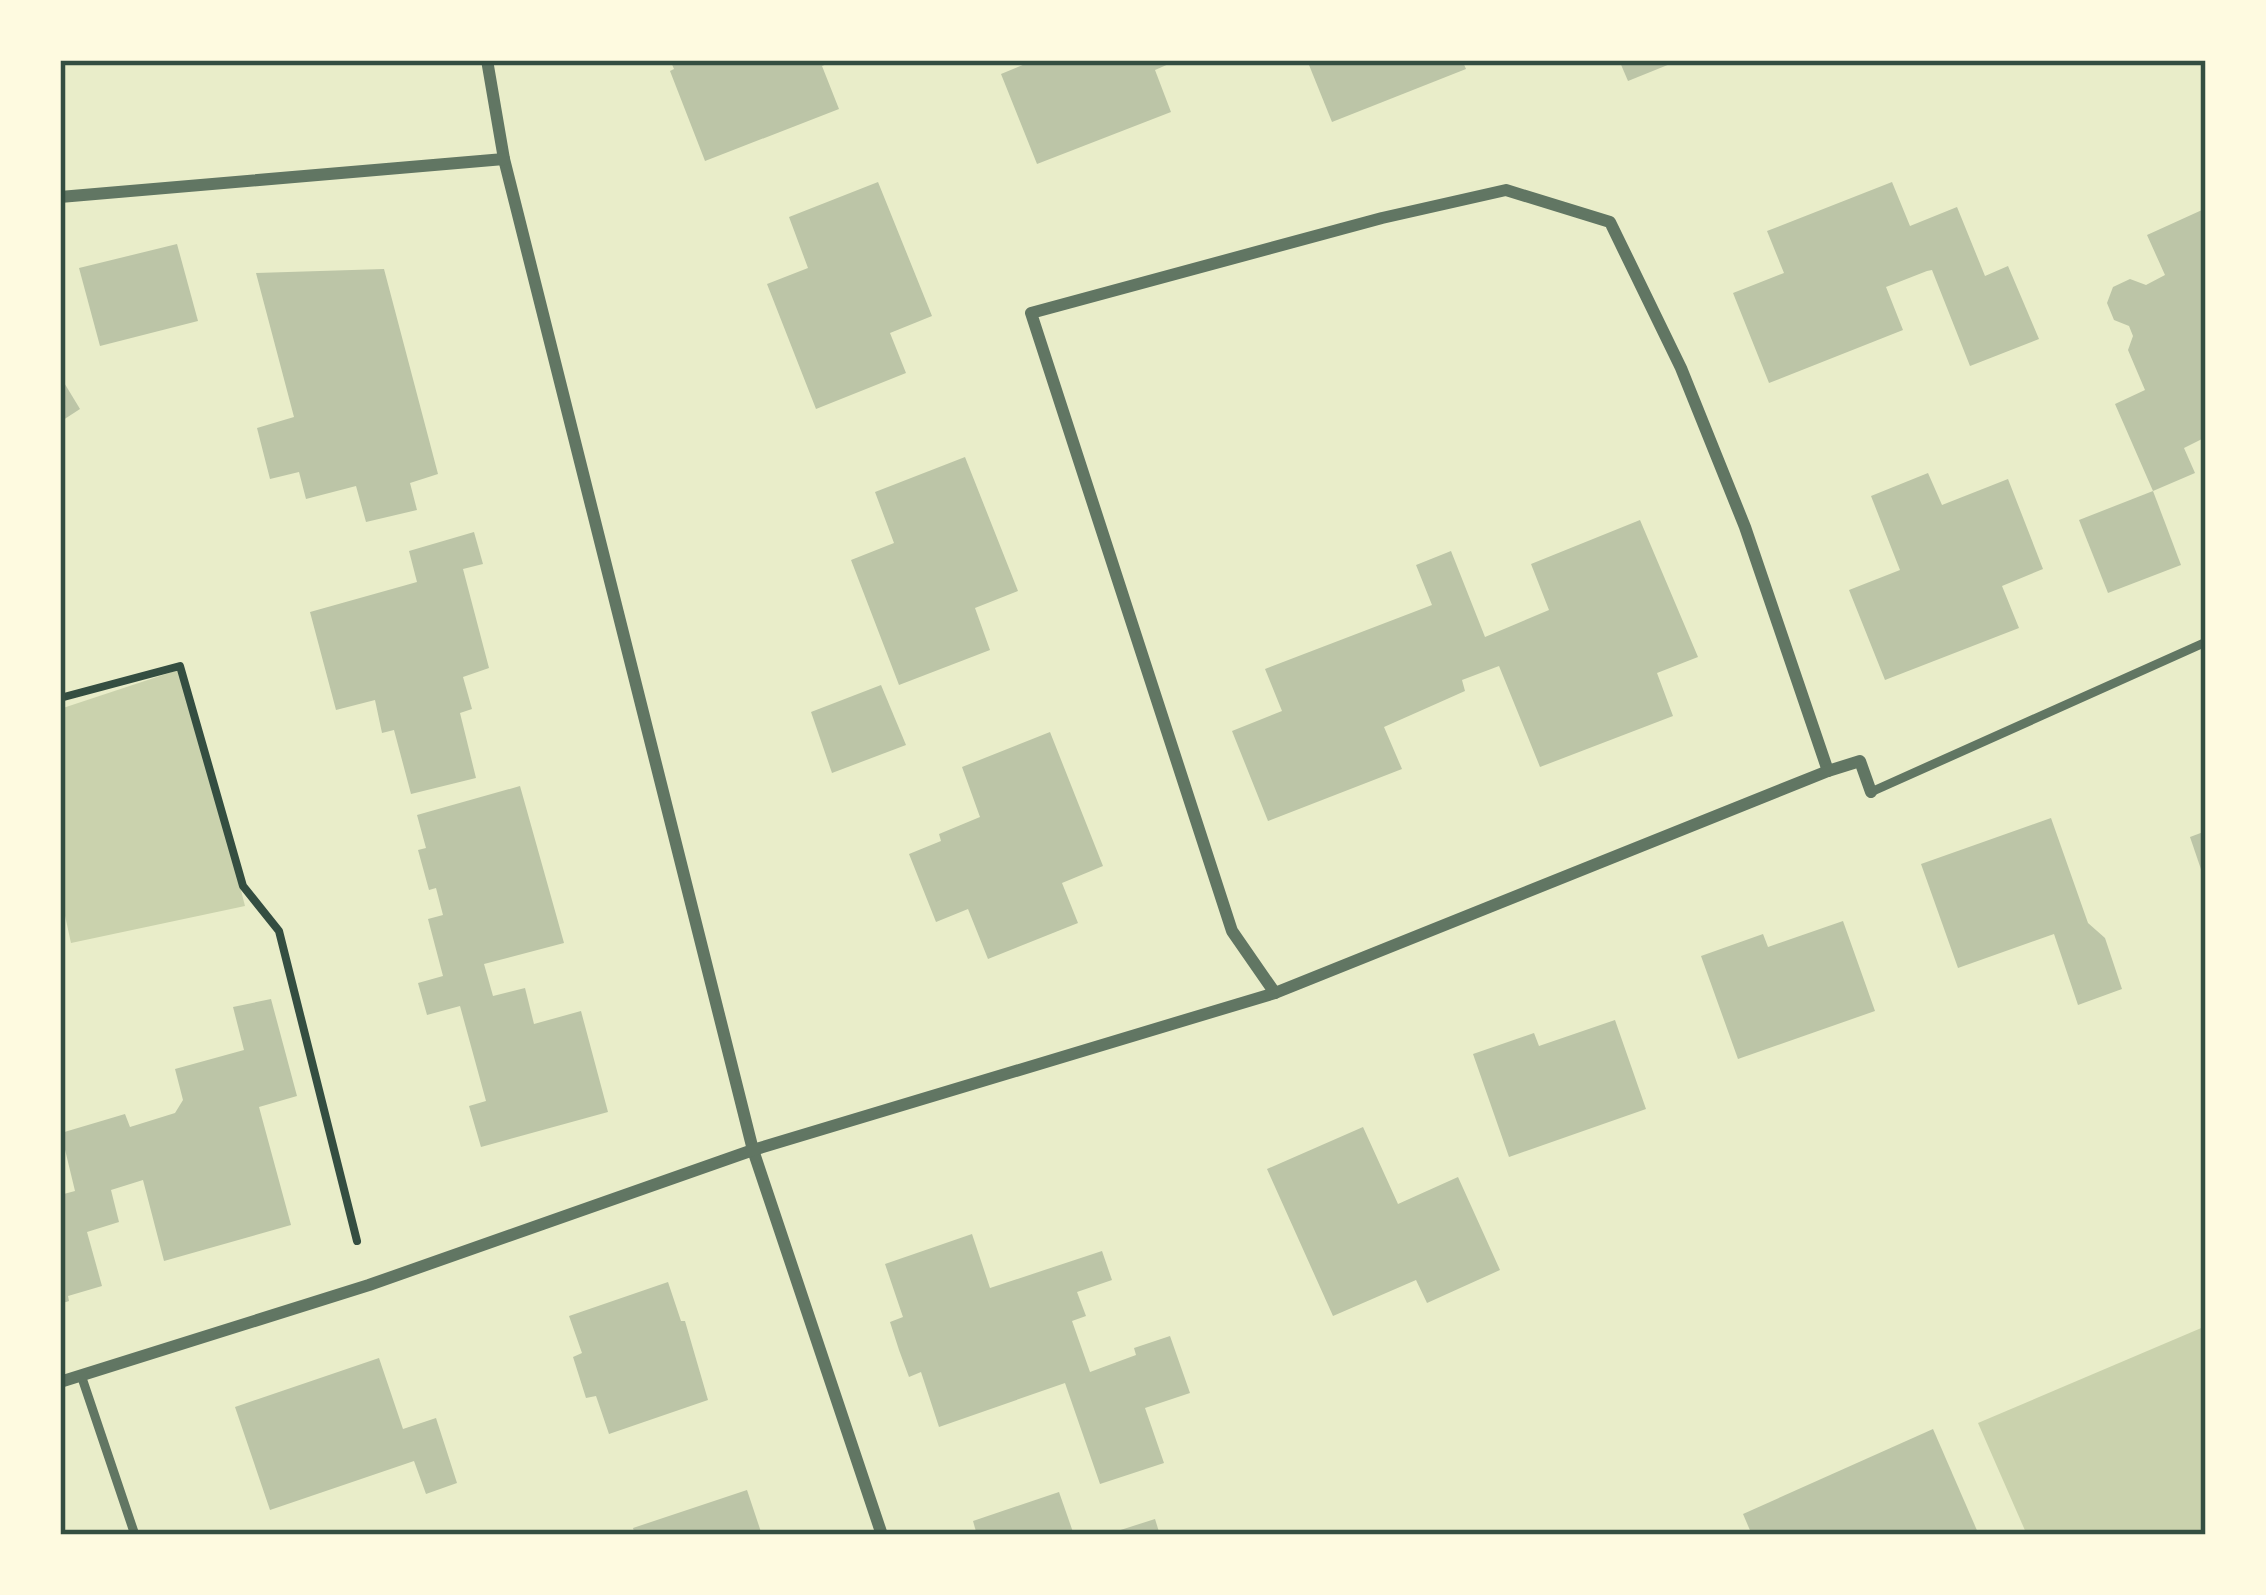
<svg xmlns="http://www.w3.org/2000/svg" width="2266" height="1595" font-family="'Roboto Condensed',sans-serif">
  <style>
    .green { fill: #cad2ad }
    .building { fill: #bcc5a7 }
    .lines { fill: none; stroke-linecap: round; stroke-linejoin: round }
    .path { stroke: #344e41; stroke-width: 8 }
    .service { stroke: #617663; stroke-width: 9 }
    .minor { stroke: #617663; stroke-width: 12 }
    .neatline { fill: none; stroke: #344e41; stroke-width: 4.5 }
  </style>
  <rect width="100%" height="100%" fill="#e9edc9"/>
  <g class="green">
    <path d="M 184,668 L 245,906 L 71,943 L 60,893 L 60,709 Z"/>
    <path d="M 2206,1326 L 2206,1535 L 2027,1535 L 1978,1423 Z"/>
  </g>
  <g class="building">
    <path d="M 670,60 L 837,60 L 822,66 L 839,109 L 705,161 L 670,71 L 674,69 Z"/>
    <path d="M 1035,60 L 1178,60 L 1155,70 L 1171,112 L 1037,164 L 1001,74 Z"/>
    <path d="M 1307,60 L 1462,60 L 1466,69 L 1332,122 Z"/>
    <path d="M 1619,60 L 1680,60 L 1628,81 Z"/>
    <path d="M 878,182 L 932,316 L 890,333 L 906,373 L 816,409 L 767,284 L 808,268 L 789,217 Z"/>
    <path d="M 1892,182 L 1910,226 L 1957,207 L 1985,276 L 2008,266 L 2039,339 L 1970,366 L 1932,270 L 1927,271 L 1886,287 L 1903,330 L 1769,383 L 1733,293 L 1784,273 L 1767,231 Z"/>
    <path d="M 2202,210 L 2206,220 L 2206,437 L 2184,448 L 2195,473 L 2153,491 L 2115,404 L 2145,390 L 2128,350 L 2133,336 L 2129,326 L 2114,320 L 2107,303 L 2113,287 L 2130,279 L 2146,285 L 2165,275 L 2147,235 Z"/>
    <path d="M 177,244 L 198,321 L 100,346 L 79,268 Z"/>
    <path d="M 384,269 L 438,474 L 410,483 L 417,510 L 366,522 L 356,486 L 306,499 L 299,472 L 270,479 L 257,428 L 294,417 L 256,273 Z"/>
    <path d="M 60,376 L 80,409 L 60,422 Z"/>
    <path d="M 965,457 L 1018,591 L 975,608 L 990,650 L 899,685 L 851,560 L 894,543 L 875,492 Z"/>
    <path d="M 1928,473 L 1942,505 L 2008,479 L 2043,569 L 2002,586 L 2019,628 L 1885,680 L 1849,590 L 1900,570 L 1871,496 Z"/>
    <path d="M 2153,491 L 2181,565 L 2108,593 L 2079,520 Z"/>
    <path d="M 1640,520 L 1698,657 L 1657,673 L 1673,716 L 1540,767 L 1499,666 L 1462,680 L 1465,691 L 1384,727 L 1402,769 L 1268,821 L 1232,731 L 1282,711 L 1265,669 L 1432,605 L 1416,565 L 1451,551 L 1485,637 L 1549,610 L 1531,564 Z"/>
    <path d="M 474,532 L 483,564 L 463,569 L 489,668 L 463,677 L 472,709 L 460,713 L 476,778 L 411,794 L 394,730 L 382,733 L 375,700 L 336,710 L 310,612 L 417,582 L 409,551 Z"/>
    <path d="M 881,685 L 906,745 L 832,773 L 811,712 Z"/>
    <path d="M 1050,732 L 1103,866 L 1062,883 L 1078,923 L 988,959 L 968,909 L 936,922 L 909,854 L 941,841 L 939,834 L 980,817 L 962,767 Z"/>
    <path d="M 520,786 L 564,943 L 484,964 L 493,996 L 525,988 L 534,1024 L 581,1011 L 608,1112 L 481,1147 L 469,1106 L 486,1101 L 460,1006 L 427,1015 L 418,983 L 443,976 L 428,919 L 443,915 L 436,888 L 429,890 L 418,850 L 426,848 L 417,815 Z"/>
    <path d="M 2051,818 L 2088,923 L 2105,938 L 2122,989 L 2078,1005 L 2054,934 L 1958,968 L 1921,864 Z"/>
    <path d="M 2206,831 L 2206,880 L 2205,881 L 2190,837 Z"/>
    <path d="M 1843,921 L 1875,1011 L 1738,1059 L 1701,956 L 1763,934 L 1768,947 Z"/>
    <path d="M 271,999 L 297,1096 L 259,1107 L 291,1225 L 164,1261 L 143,1180 L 111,1190 L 119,1222 L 87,1232 L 102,1286 L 68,1296 L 69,1301 L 60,1304 L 60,1195 L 75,1191 L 61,1133 L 125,1114 L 130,1127 L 175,1113 L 183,1100 L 175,1069 L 244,1050 L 233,1007 Z"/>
    <path d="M 1615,1020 L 1646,1109 L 1509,1157 L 1473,1054 L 1534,1033 L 1539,1046 Z"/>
    <path d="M 1363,1127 L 1398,1204 L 1458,1177 L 1500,1270 L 1427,1303 L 1416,1280 L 1333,1316 L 1267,1169 Z"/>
    <path d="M 972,1234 L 990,1288 L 1102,1251 L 1112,1280 L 1077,1292 L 1086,1316 L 1072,1321 L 1090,1372 L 1136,1355 L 1134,1348 L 1170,1336 L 1190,1393 L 1145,1408 L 1164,1463 L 1100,1484 L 1065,1383 L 939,1427 L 921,1372 L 909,1377 L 899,1350 L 890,1322 L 903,1317 L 885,1264 Z"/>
    <path d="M 668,1282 L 681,1321 L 685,1321 L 708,1400 L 609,1434 L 596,1396 L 586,1398 L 573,1357 L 582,1353 L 569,1316 Z"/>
    <path d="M 379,1358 L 403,1429 L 436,1418 L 457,1483 L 426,1494 L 414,1461 L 270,1510 L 235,1407 Z"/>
    <path d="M 1933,1429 L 1979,1535 L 1752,1535 L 1743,1514 Z"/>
    <path d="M 747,1490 L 762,1535 L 635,1535 L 633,1528 Z"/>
    <path d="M 1059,1492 L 1074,1535 L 977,1535 L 973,1521 Z"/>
    <path d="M 1155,1519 L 1160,1535 L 1109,1535 L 1108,1534 Z"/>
  </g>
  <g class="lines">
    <path class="path" d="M 60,698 L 180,666 L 243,886 L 279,931 L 357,1241"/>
    <g class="service">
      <path d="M 1871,792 L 2206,642"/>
      <path d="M 81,1375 L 135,1535"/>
    </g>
    <g class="minor">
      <path d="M 487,60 L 504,159 L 753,1150 L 882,1535"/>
      <path d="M 60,197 L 504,159"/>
      <path d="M 1275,993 L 1232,931 L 1031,313 L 1382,218 L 1506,190 L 1610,222 L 1681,368 L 1745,527 L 1828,771"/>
      <path d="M 60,1382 L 369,1285 L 753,1150 L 1275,993 L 1828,771 L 1860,761 L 1871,792"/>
    </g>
  </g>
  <rect width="2266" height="1595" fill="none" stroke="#fefae0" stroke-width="126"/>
  <rect x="63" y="63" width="2140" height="1469" class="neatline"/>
</svg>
